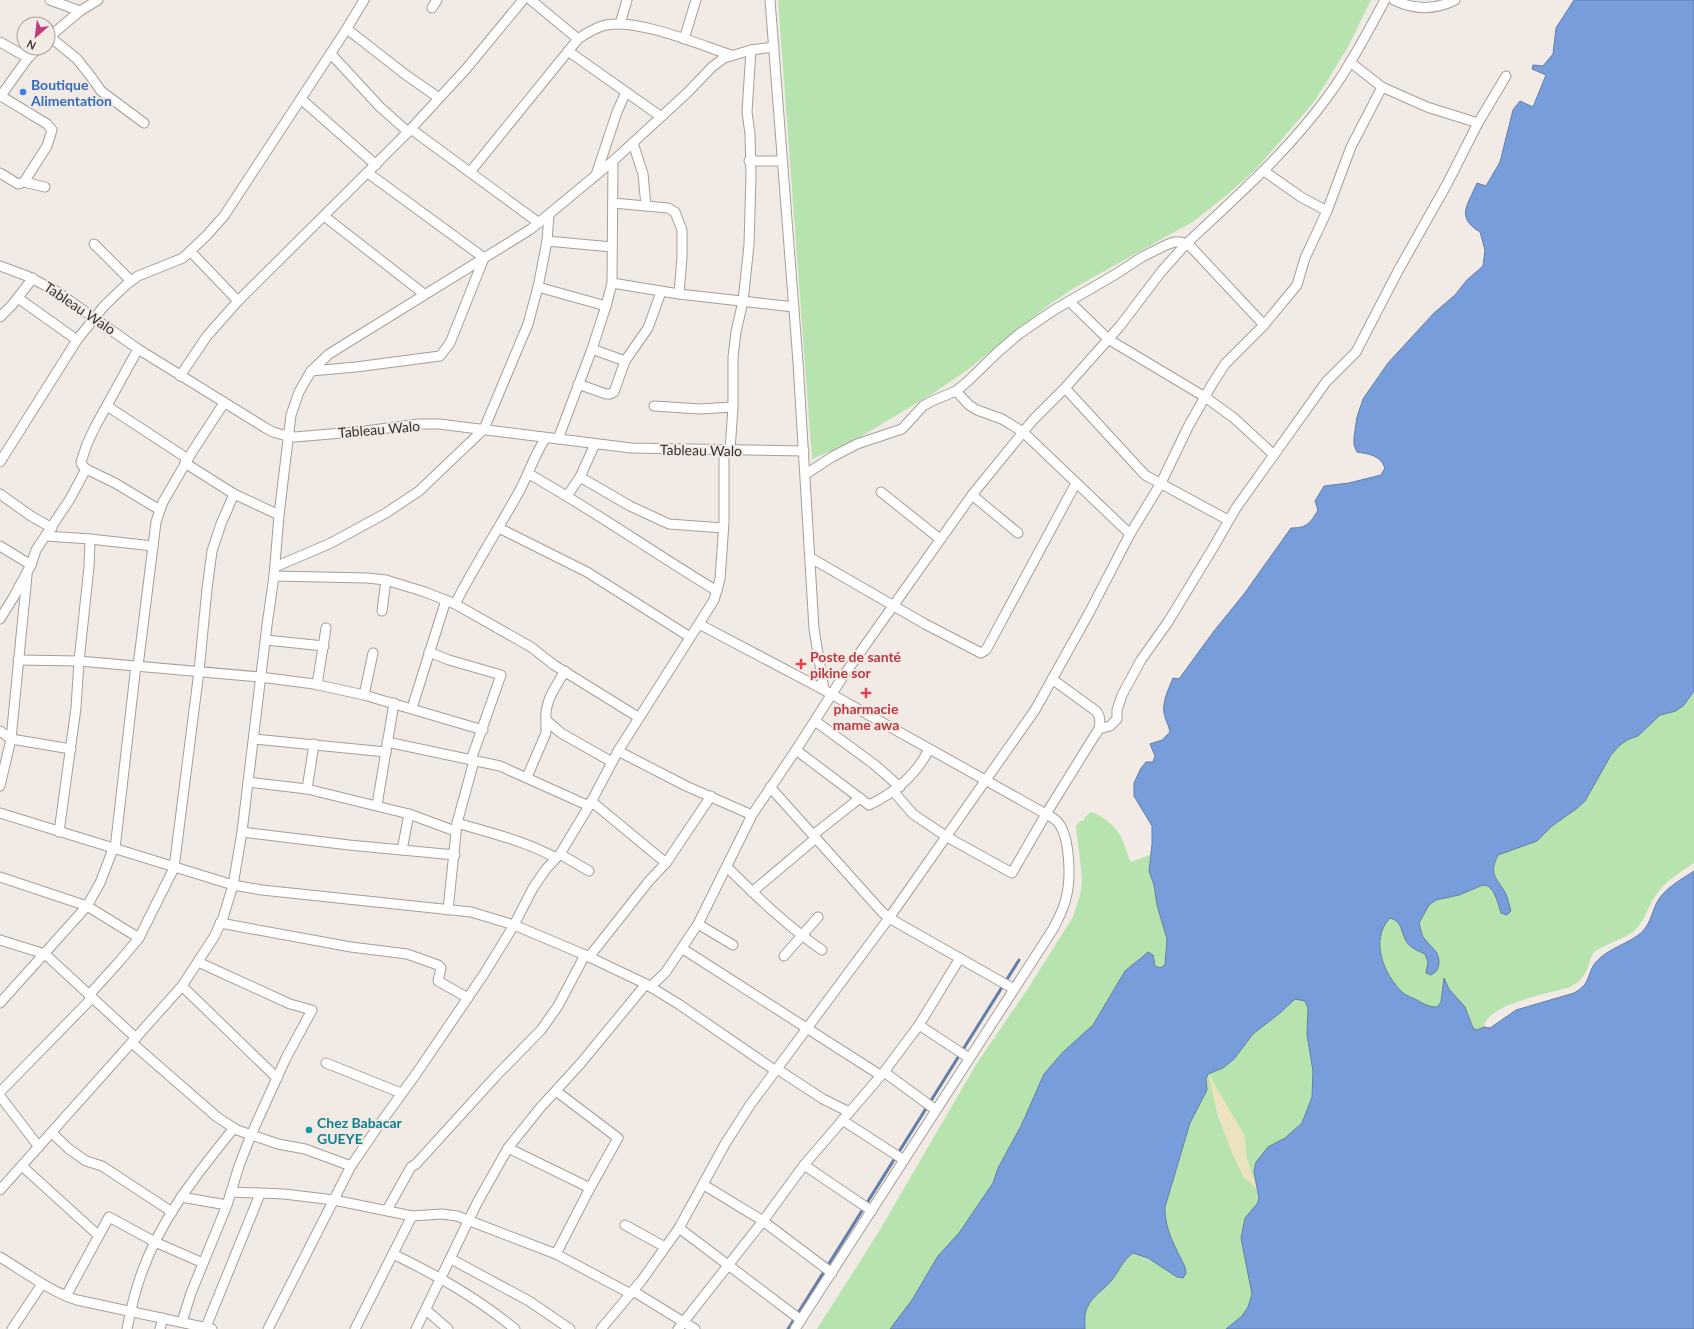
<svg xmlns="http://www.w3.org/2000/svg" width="1694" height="1329" font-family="Lato,sans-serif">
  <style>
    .green { fill: #b7e3ae; fill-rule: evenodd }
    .sand { fill: #ece2bd }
    .water { fill: #779eda; stroke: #637ea7 }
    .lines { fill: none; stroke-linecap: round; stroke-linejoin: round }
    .stream { stroke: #637ea7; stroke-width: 3 }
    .minor-casing { stroke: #a59f9a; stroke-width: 11 }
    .minor { stroke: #fff; stroke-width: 9 }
    .shop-dot { fill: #3f7fe0; stroke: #f1eae5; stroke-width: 1.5 }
    .health-dot { fill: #e0444e; stroke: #f1eae5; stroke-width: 1.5 }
    .culture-dot { fill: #0f9aa8; stroke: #f1eae5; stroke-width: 1.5 }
    .labels { text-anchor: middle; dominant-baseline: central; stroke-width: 4; stroke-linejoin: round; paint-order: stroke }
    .shop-label { font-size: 14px; font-weight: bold; fill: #366cbe; stroke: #f1eae5; text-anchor: start }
    .street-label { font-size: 14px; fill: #353230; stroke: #f1eae5 }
    .health-label { font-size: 14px; font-weight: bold; fill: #be3a42; stroke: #f1eae5; text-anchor: start }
    .culture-label { font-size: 14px; font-weight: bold; fill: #0d838f; stroke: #f1eae5; text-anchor: start }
  </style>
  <rect width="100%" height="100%" fill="#f1eae5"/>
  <g class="green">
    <path d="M 778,0 L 1371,0 L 1348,47 L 1314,102 L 1256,169 L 1227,195 L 1194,221 L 1074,288 L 1050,304 L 966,371 L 935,392 L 850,443 L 812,459 Z"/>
    <path d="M 1694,691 L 1694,863 C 1682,871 1667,880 1658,892 C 1648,904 1646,920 1634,931 C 1625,939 1596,947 1592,955 C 1590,958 1590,962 1589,964 C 1586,975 1580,982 1570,987 C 1551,993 1486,1004 1484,1027 L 1477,1030 L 1473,1028 L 1465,1007 L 1448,989 L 1444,979 L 1441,1002 L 1438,1007 C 1429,1007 1424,1004 1417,1000 C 1413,998 1407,996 1403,993 C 1384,975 1369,940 1390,918 C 1402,921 1401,932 1406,941 C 1410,948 1418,951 1425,954 L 1428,962 L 1435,949 L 1423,938 L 1419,923 L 1429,905 L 1436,900 L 1459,895 L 1483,885 L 1488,886 L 1493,891 L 1497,900 L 1501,912 L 1506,894 C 1495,878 1490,874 1498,855 L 1537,841 L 1552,826 L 1576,809 L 1585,801 L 1611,755 L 1620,745 L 1629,739 L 1638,736 L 1660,715 L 1676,711 L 1684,705 Z"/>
    <path d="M 1091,812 C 1104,816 1118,828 1123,841 C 1126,849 1127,854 1131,862 L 1150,855 L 1149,871 L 1154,885 L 1157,905 L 1167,939 L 1165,965 L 1160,969 L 1155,966 L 1153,955 L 1143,955 L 1125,971 L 1093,1025 L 1063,1052 L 1044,1074 L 1021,1126 L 998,1168 L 993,1183 L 959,1233 L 938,1256 L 912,1300 L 890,1329 L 817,1329 L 878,1233 L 977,1063 L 1027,990 L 1073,917 L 1081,891 L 1082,878 L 1076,826 L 1079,822 L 1084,820 L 1085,817 Z"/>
    <path d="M 1295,999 L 1305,1001 L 1308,1008 L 1307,1035 L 1313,1071 L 1312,1097 L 1302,1123 L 1285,1138 L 1268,1147 L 1254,1172 L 1259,1198 L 1257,1204 L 1245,1218 L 1241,1237 L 1252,1294 L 1248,1307 L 1242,1316 L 1226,1329 L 1085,1329 C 1085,1321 1084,1315 1087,1308 C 1092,1296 1105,1289 1112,1280 C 1119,1271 1123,1260 1133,1253 L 1148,1258 L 1177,1277 L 1185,1267 C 1176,1248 1164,1229 1165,1207 L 1190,1123 L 1207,1090 L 1206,1079 L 1208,1074 L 1223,1068 L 1234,1059 L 1253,1034 L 1280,1013 ZM 1209,1075 L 1244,1135 L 1247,1160 L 1257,1189 L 1243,1176 L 1227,1139 L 1218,1116 Z"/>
  </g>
  <path class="sand" d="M 1208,1074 L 1244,1135 L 1247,1160 L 1258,1190 C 1231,1172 1216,1105 1208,1074 Z"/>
  <path class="water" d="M 1574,0 L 1694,0 L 1694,691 L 1684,705 L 1676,711 L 1660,715 L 1638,736 L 1629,739 L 1620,745 L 1611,755 L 1585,801 L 1576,809 L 1552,826 L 1537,841 L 1498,855 C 1489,874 1495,876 1505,892 C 1508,898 1509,905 1511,911 L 1507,915 L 1501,913 L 1497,900 L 1493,891 L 1488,886 L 1483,885 L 1459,895 L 1436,900 L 1429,905 L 1419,923 C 1421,928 1421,935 1424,938 C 1430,947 1439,950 1439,962 C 1439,968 1437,972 1431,975 L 1426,973 L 1428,962 L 1425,954 C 1418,951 1410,948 1406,941 C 1401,932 1402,921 1390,918 C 1369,940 1384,975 1403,993 C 1407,996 1413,998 1417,1000 C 1424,1004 1429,1007 1437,1007 L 1441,1002 L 1444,978 L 1449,989 L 1465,1007 L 1473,1028 L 1477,1030 L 1484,1027 L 1490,1028 L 1516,1010 L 1574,993 C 1592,983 1586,974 1596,962 C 1608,948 1629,944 1642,932 C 1652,922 1652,909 1659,899 C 1667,887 1682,879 1694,871 L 1694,1329 L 1226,1329 L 1242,1316 L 1248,1307 L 1252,1294 L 1241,1238 L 1245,1218 L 1257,1204 L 1259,1198 L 1254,1172 L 1256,1162 L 1268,1147 L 1285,1138 L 1302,1123 L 1312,1097 L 1313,1071 L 1307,1035 L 1308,1008 L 1305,1001 L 1295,999 L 1280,1013 L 1253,1034 L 1234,1059 L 1223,1068 L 1208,1074 L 1206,1079 L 1207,1090 L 1190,1123 L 1165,1207 C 1164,1229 1176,1248 1185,1267 L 1186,1273 L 1183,1278 L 1177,1277 L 1148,1258 L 1133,1253 C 1123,1260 1119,1271 1112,1280 C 1105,1289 1092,1296 1087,1308 C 1084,1315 1085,1321 1085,1329 L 890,1329 L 912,1300 L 938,1256 L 959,1233 L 993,1183 L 998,1168 L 1021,1126 L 1044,1074 L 1063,1052 L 1093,1025 L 1125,971 L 1148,952 L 1153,955 L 1155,966 L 1160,968 L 1165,965 L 1167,939 L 1157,905 L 1154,885 L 1149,871 L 1152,844 L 1152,826 L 1134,796 L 1134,783 L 1141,768 L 1146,762 L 1153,762 L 1155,756 L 1150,744 L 1162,740 L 1170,732 C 1169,725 1165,720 1164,713 C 1162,702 1169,688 1173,678 L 1179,679 L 1214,631 L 1244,594 L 1291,528 C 1306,528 1310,524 1318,510 L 1315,501 L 1324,486 L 1349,483 L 1381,475 L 1385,468 C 1380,455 1369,454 1357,452 L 1354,445 L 1354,437 L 1357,417 L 1363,399 L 1388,363 L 1434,313 L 1455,295 L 1467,280 L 1483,266 L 1485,250 L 1480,232 C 1455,217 1468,205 1477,183 L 1486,186 L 1500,162 L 1513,110 L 1520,101 L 1533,107 L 1546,75 L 1532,69 L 1533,65 L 1543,66 L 1553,54 L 1556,28 Z"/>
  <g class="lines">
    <path class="stream" d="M 788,1329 L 1019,960"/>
    <g class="minor-casing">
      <g id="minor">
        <path d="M 50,0 L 80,11"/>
        <path d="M 531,0 L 578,39"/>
        <path d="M 770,0 L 798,362 L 814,629 L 824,690"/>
        <path d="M 1394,0 C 1414,10 1435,10 1455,0"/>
        <path d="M 432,8 L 437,0"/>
        <path d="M 620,24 L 627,0"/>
        <path d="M 347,29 L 406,75 L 439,98"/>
        <path d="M 49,36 L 77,59 L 92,78 L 101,91 L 144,123"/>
        <path d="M 48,38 L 80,11 L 98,0"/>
        <path d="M 684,39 L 696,0"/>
        <path d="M 0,42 L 28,58"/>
        <path d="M 568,51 L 660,116"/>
        <path d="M 331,54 L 380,107 L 408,132"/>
        <path d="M 1382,87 L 1427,107 L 1478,123"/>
        <path d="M 0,97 L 28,58 L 38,48"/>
        <path d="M 301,99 L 376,165"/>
        <path d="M 411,129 L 539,223"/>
        <path d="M 633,143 L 643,174 L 646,206"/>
        <path d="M 749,161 L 782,161"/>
        <path d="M 1264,171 L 1301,197 L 1327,211"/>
        <path d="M 470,172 L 578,39 C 585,34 594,29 602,26 C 633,16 700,45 731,55"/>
        <path d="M 0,173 L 18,184 L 24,182 L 47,146 L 52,130 L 47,124 L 1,96"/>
        <path d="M 596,175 L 617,112 L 626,92"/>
        <path d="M 24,182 L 45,187"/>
        <path d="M 613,203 L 668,208 L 675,212 L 682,230 L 682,257 L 679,294"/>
        <path d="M 324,216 L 424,294"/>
        <path d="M 547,241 L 612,247"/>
        <path d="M 94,244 L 131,281"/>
        <path d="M 190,251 L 238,301"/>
        <path d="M 0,266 L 27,276 L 56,291 L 138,349 L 264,427 L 273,432 L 287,436 L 295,437 L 365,431 L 419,424 L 439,424 L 631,448 L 804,451"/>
        <path d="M 612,283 L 679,294 L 794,307"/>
        <path d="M 538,287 L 606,306"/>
        <path d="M 18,298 L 77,340"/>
        <path d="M 1070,302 L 1108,339 L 1205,397 L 1234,418 L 1274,455"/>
        <path d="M 0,317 L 12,305 L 33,278"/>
        <path d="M 625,361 L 648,328 L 661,292"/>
        <path d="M 311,371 L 356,367 L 440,356 L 450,343 L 484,258 L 368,173"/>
        <path d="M 180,376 L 207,336 L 238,301 L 408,132 L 466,69 L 523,0"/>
        <path d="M 578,384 L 606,394 L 610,394 L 614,392 L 625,361 L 592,349"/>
        <path d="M 1065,388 L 1145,475 L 1228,520"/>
        <path d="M 956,391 L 969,405 L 977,410 L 1002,419 L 1023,432 L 1130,534"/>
        <path d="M 107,406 L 188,459"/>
        <path d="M 654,406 L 700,409 L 733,407"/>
        <path d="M 558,439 L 592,349 L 606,306 L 612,283 L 613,161"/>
        <path d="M 730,450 L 733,407 L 733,357 L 736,332 L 743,301 L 749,245 L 751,175 L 750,134 L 747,112 L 751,50"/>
        <path d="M 0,462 L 77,340 L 104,306 L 127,284 L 138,276 L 183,258 L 207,235 L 224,216 L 344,33 L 364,0"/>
        <path d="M 185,463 L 234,494 L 279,515"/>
        <path d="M 529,474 C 593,510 654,553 717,591"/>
        <path d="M 806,474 L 832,457 L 857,444 L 902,429 L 923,406 L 932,401 L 956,391 L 967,382 L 998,352 L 1019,334 L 1054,310 L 1116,274 L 1142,257 L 1166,245 L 1174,242 L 1181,242 L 1191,247 L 1264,325"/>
        <path d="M 580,477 L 630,506 L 669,524 L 723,528"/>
        <path d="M 881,492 L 940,539"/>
        <path d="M 0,494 L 31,516 L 52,528"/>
        <path d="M 972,495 L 1018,533"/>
        <path d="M 567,496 L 580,477 L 595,444"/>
        <path d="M 160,510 L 163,502 L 192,452 L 224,403"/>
        <path d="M 499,528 L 587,572 L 690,637"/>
        <path d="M 46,536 L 90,539 L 89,567 L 79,661 L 76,708 L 59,832"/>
        <path d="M 90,539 L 153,546"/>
        <path d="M 0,546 L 31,565 L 13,598 L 0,619"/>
        <path d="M 811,558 L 925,624 L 981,653 L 986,650 L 1076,483"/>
        <path d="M 31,565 L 36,550 L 70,499 L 86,469"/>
        <path d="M 275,567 L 331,543 L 386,513 L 419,491 L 484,429 L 528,324 L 538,287 L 547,241 L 549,215"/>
        <path d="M 274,576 L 367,578 L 386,580 L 425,592 L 455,604 L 531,647 L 554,665 L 638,717"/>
        <path d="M 455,604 C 475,565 499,528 520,490 C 528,475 537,449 546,438"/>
        <path d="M 382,611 L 386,580"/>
        <path d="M 699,624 L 824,690 L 1046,814 C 1052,817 1057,820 1060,825 C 1070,841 1071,880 1066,898 C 1064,909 1058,919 1053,929 L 795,1329"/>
        <path d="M 266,640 L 324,646"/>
        <path d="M 429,652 L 449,660 L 501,675 L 471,760"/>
        <path d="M 18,660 L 79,661 L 260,677 L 314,684 L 364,695 L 483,730"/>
        <path d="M 138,666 L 156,522 L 160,510 L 115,483 L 86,469 L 82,465 L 81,462 L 87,444 L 95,427 L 138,349"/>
        <path d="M 1052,679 L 1096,711 C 1101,717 1100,722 1099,729"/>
        <path d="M 317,685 L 326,628"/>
        <path d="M 364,695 L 373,653"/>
        <path d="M 412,708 L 446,600"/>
        <path d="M 546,720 C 544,702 556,686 565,671"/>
        <path d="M 815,721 L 875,765 L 900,787"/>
        <path d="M 0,731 L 11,739 L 71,749"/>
        <path d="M 254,739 L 386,752"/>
        <path d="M 387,742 L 500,766 L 589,806"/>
        <path d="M 796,750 L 869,805 C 894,793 917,774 929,749"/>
        <path d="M 618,751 L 686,786 L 752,815"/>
        <path d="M 527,777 L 546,733 L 546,720 L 561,733 L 612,762"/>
        <path d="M 248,782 L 307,789 L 409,814 L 402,850"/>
        <path d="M 0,786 L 11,739 L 27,575"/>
        <path d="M 770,787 L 882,912 L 889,918 L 1014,989"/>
        <path d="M 307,789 L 314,744"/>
        <path d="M 893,791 L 913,814 L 947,837 L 1012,873 L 1046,814 L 1090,743 L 1099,729 L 1110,726 L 1117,719 L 1117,710 L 1122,695 L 1141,660 L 1168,622 L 1213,548 L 1236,508 L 1326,382 L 1356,352 L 1398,271 L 1447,184 L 1478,123 L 1506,76"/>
        <path d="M 591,801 L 666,863"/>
        <path d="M 377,805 L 394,703"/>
        <path d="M 0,813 L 233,885 L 262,890 L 471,912 L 514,925 L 585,955 L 646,984 L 680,1005 L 776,1071"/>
        <path d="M 409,814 L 455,831"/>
        <path d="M 457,823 C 490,833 526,841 556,858"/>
        <path d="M 242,832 L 349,845 L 455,855"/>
        <path d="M 813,835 L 860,798"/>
        <path d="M 115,849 L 136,665"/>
        <path d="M 560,854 L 589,871"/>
        <path d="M 727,867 C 757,897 787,926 822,950"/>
        <path d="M 0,877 L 87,906 L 139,938"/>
        <path d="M 752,892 L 816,838"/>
        <path d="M 448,910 L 457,823 L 474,761"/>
        <path d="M 220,923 L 351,947 L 407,954 L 438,965 L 441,968 L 438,981 L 468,998"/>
        <path d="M 698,924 L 733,945"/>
        <path d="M 0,940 L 45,954 L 136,1038"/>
        <path d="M 683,949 L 880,1075"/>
        <path d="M 784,956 L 818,917"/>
        <path d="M 589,957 L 649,881 L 666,863 L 711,796"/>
        <path d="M 182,986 L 277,1078"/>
        <path d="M 650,987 L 665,973 L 698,924 L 752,815 L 796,750 L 844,675 L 972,495 L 1033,420 L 1065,388 L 1120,326 L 1161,272 L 1186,244 C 1237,196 1290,150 1331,92 C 1352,63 1368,31 1385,0"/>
        <path d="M 89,995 L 118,963 L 139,938 L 174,868 L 199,671 L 207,589 L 212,551 L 221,524 L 234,494"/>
        <path d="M 0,1003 L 87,906 L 100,883 L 113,849"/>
        <path d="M 919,1025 L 969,1058"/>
        <path d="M 132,1043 L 217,1117 L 237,1130 L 278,1144 L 305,1149 L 351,1166"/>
        <path d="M 326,1063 L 401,1093"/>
        <path d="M 777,1069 L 823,1099 L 849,1112"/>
        <path d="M 884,1072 L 936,1110"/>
        <path d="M 556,1091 L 618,1138 L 590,1188 L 556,1254"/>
        <path d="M 0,1092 L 92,998"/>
        <path d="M 0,1096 L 39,1147"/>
        <path d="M 842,1120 L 904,1160"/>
        <path d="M 52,1133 L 69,1149 L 86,1161 L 102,1166 L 172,1212"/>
        <path d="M 508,1148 L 590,1188"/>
        <path d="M 804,1165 L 872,1211"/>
        <path d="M 22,1166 L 98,1235"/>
        <path d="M 704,1185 L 763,1221 L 832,1273"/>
        <path d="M 0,1190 L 182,986 L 214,937 L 223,918 L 233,885 L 242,832 L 267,625 L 274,576 L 279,515 L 291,415 L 299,392 L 311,371 L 329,354 L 531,229 L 613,161 L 687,93 L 712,67 L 724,58 L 751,50 L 774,47"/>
        <path d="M 231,1192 L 284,1194 L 334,1200 L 412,1216 L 442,1214 L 457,1216 L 556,1254 L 631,1294"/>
        <path d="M 181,1197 L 227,1205"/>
        <path d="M 387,1210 L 411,1167 L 416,1164 L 496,1076 L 541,1030 L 558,1006 L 585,955"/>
        <path d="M 625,1225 L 665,1247"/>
        <path d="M 679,1228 L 801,1320"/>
        <path d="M 393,1254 C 438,1276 476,1297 515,1329"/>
        <path d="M 0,1257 C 25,1272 49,1291 77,1300 L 212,1329"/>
        <path d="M 451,1259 L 529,1301 L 570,1329"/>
        <path d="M 633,1291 L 695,1329"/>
        <path d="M 66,1296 L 109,1217 L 155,1242 L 203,1263"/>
        <path d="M 426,1310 L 448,1329"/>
        <path d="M 182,1322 L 191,1293 L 227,1205 L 239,1166 L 251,1135 L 286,1058 L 312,1010 L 290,1004 L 198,962"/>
        <path d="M 206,1327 L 260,1194"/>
        <path d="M 12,1329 L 42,1284"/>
        <path d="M 127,1329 C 130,1314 133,1299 138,1284 C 156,1225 195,1176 234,1128"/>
        <path d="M 160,1329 L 163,1318"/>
        <path d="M 268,1329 L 351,1166 L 379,1125 L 416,1074 L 484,974 L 514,925 L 533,888 L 546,869 L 560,854 L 589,806 L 618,751 L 714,600 L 720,579 L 724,523 L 724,451"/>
        <path d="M 355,1329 L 412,1216"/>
        <path d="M 416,1329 L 477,1203 L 508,1148 L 540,1108 L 581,1063 L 646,984"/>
        <path d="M 601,1329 L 642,1280 L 679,1228 L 725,1144 L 750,1105 L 889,918 L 1035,710 L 1089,613 L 1130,534 L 1161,483 L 1188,427 L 1211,386 L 1225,364 L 1264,325 L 1297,285 L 1305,258 L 1327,211 L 1351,147 L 1382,87 L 1350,62"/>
        <path d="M 678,1329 L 763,1221 L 804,1165 L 884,1072 L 919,1025 L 960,958"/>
      </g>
    </g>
    <use href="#minor" class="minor"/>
  </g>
  <circle class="shop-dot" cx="23" cy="92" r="4"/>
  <g class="health-dot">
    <path d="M799 658h4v4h4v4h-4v4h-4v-4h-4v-4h4z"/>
    <path d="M864 687h4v4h4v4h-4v4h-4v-4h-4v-4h4z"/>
  </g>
  <circle class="culture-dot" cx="309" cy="1130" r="4"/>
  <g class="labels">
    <g class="shop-label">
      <text x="31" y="84">Boutique<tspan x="31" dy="16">Alimentation</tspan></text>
    </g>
    <g class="street-label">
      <text transform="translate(80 308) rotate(34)">Tableau Walo</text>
      <text transform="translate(379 429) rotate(-5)">Tableau Walo</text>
      <text transform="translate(701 450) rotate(1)">Tableau Walo</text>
    </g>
    <g class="health-label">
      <text x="810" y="656">Poste de santé<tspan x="810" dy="16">pikine sor</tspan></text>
      <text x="866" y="708" text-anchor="middle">pharmacie<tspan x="866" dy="16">mame awa</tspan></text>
    </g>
    <g class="culture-label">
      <text x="317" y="1122">Chez Babacar<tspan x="317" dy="16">GUEYE</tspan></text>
    </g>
  </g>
  <g transform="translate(36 36) rotate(208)"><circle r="19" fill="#f1eae5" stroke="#a6a09d"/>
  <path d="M0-3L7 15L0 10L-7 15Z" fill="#c23a79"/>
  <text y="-6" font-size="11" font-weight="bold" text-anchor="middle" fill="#353230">N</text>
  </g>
</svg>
